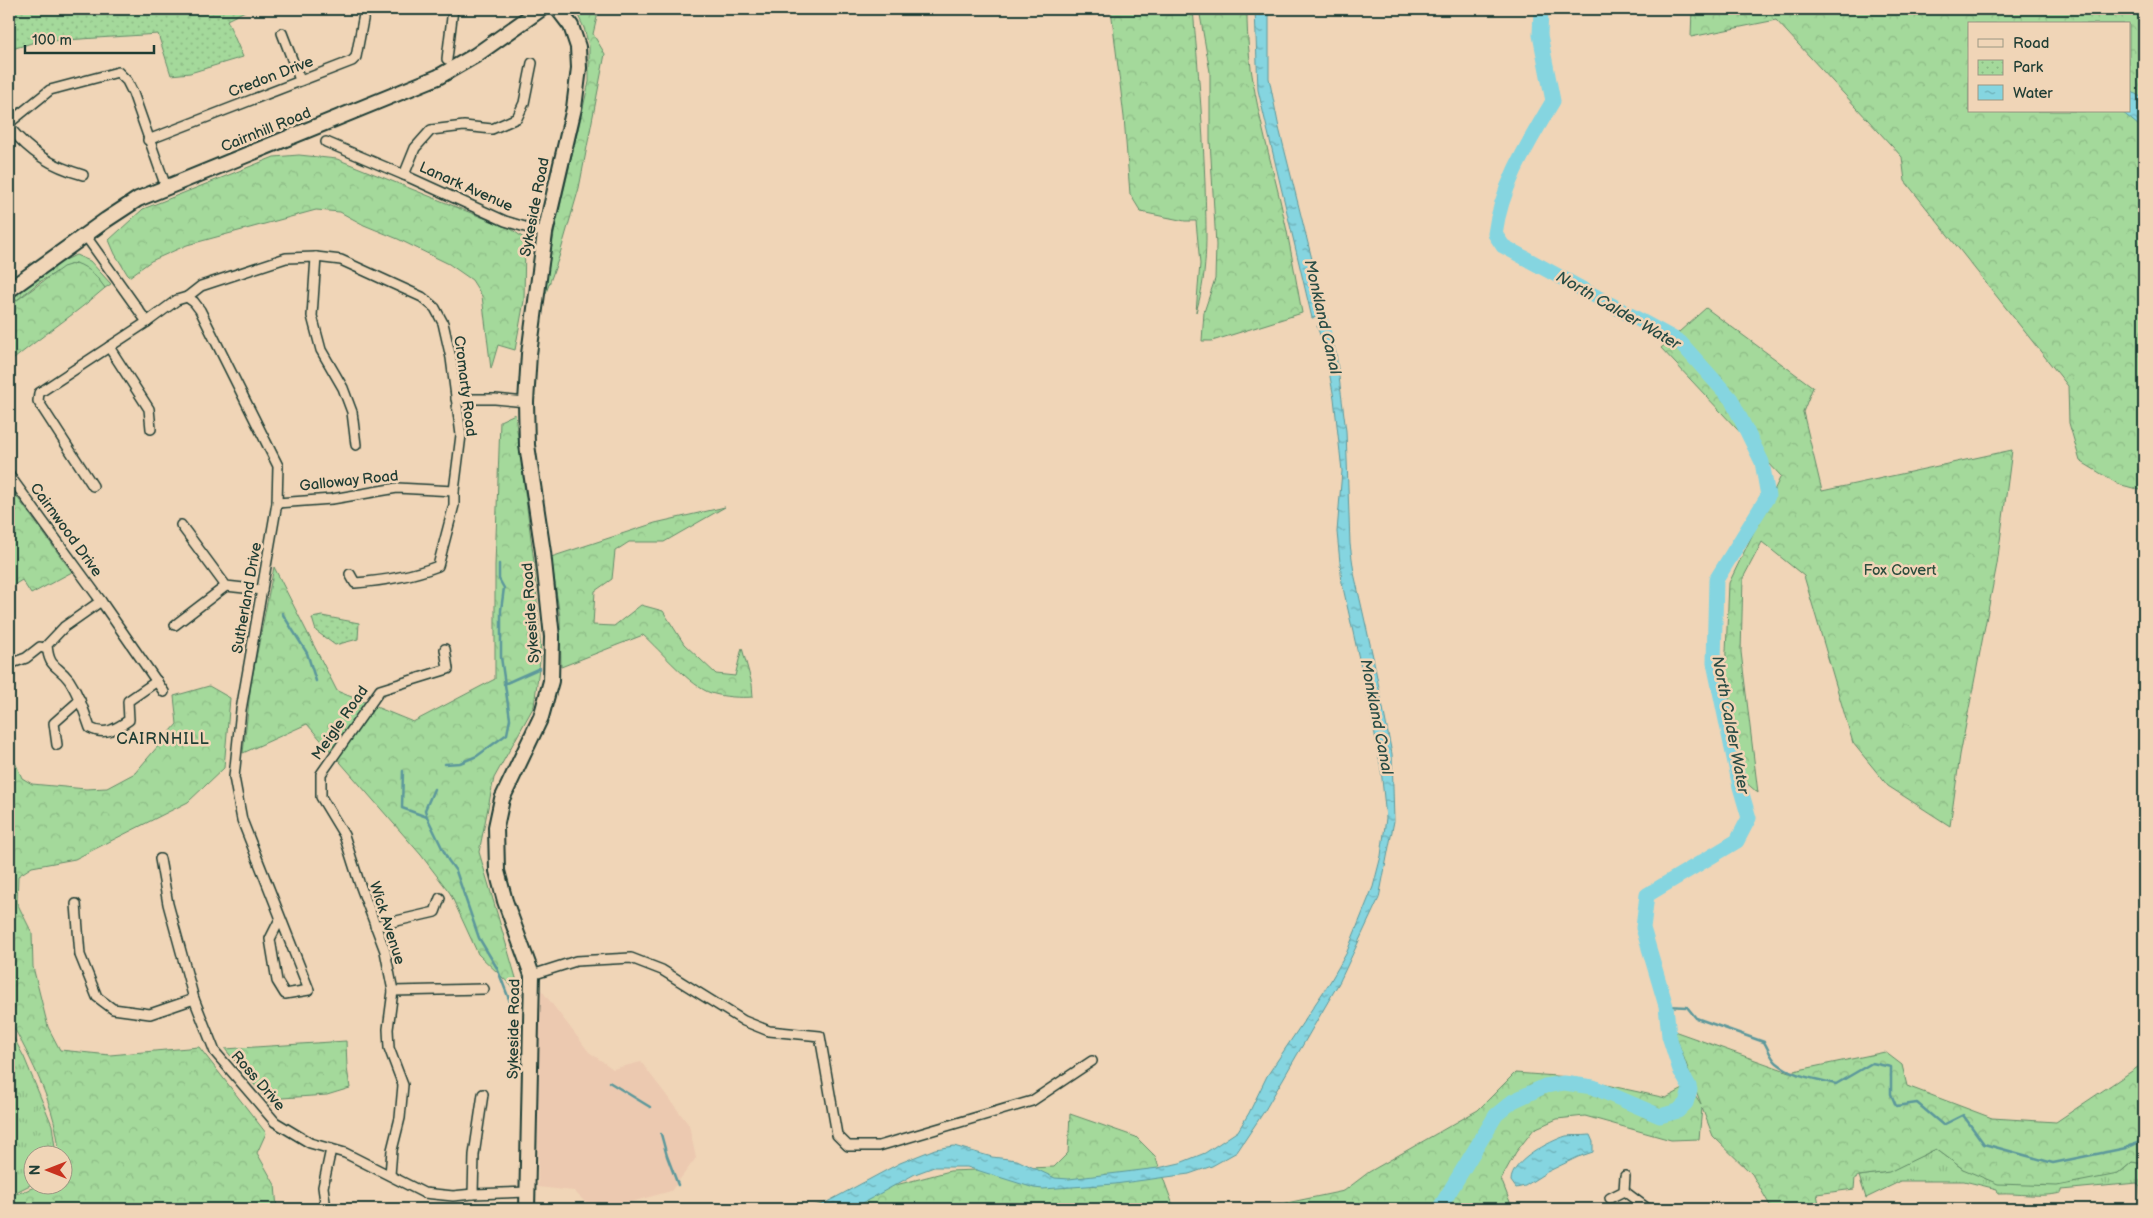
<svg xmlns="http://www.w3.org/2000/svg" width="2153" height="1218" font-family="'Balsamiq Sans',sans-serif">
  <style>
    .built { fill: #ecc9b0 }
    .grass { fill: url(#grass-tufts); stroke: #628b68 }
    .forest { fill: url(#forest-crowns); stroke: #628b68; fill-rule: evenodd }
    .park { fill: url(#park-dots); stroke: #628b68 }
    .water { fill: url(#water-ripples); stroke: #5c989b }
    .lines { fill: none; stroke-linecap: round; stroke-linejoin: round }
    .stream { stroke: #5c989b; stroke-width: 2.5 }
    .canal { stroke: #85d5e0; stroke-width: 9 }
    .river { stroke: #85d5e0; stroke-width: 15 }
    .street-casing { stroke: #1f3d34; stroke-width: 12 }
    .secondary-casing { stroke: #1f3d34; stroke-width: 18 }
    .street { stroke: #f0d5b7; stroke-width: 9 }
    .secondary { stroke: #f0d5b7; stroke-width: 14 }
    .labels { text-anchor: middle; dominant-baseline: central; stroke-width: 5; stroke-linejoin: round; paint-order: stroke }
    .street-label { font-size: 15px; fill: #1f3d34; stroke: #f0d5b7 }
    .park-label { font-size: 15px; fill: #2c4d3e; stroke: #f0d5b7 }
    .water-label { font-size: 16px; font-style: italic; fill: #294c45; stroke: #f0d5b7 }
    .neighbourhood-label { font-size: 16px; letter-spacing: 1px; fill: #1f3d34; stroke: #f0d5b7 }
  </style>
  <defs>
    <pattern id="grass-tufts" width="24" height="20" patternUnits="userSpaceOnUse" patternTransform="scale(1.25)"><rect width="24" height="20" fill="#a4d99b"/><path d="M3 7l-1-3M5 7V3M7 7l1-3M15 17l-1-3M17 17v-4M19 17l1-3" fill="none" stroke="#8dbb86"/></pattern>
    <pattern id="forest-crowns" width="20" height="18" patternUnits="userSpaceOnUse" patternTransform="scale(1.25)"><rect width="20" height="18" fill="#a4d99b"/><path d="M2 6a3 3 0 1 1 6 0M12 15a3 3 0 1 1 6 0" fill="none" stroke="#8dbb86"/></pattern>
    <pattern id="park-dots" width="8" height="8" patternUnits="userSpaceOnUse" patternTransform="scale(1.25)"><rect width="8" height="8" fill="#a4d99b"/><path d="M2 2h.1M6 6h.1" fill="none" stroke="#8dbb86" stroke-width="1.8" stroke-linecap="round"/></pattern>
    <pattern id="water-ripples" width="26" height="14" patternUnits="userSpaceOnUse" patternTransform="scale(1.25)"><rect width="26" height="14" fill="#85d5e0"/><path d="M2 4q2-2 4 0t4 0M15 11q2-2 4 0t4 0" fill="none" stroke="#6caeb6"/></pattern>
  </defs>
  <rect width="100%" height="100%" fill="#f0d5b7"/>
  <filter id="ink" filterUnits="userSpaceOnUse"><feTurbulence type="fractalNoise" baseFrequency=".02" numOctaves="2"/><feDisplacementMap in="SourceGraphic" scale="10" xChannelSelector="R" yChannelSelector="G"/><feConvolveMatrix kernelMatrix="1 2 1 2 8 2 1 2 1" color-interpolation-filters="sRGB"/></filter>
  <g filter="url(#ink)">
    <path class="built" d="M 539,987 L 589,1052 L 613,1069 L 641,1062 L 689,1125 L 696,1158 L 671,1191 L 606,1209 L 592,1209 L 574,1191 L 538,1187 Z"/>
    <g class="grass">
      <path d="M 76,255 L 90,261 L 111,284 L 105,288 L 95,275 L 76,263 L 71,264 L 41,281 L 9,306 L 9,299 L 57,264 Z"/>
      <path d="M 9,1029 L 24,1057 L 52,1125 L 56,1155 L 32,1156 L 32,1184 L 14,1193 L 9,1193 Z"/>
      <path d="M 1936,1149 L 1963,1169 L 2118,1174 L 2132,1162 L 2144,1164 L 2144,1209 L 2141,1209 L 2140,1187 L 2137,1183 L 2061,1190 L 2061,1193 C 2039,1198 2020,1193 1998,1194 L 1997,1189 L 1964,1181 L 1901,1181 L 1866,1198 L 1859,1176 L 1887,1172 Z"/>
    </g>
    <g class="forest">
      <path d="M 575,9 L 599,9 L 593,34 L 605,54 L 579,188 L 559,257 L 543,301 L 555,228 L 589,82 L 589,46 L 584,28 Z"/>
      <path d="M 1111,9 L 1193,9 C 1198,67 1203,125 1205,184 C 1206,228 1209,270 1196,312 L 1200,264 L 1196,221 L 1185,221 L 1141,212 L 1130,194 L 1124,117 Z"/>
      <path d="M 1199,9 L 1247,9 C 1246,74 1265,137 1280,200 C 1289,237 1295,275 1302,313 L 1212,341 L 1202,341 L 1204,312 L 1215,279 L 1216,245 L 1210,140 L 1210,72 Z"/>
      <path d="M 1692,9 L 2144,9 L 2144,491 L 2118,484 L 2080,461 L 2069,423 L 2068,386 L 1905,181 L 1902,157 L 1776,20 L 1691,37 ZM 1969,24 L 2129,24 L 2129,111 L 1969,111 Z"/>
      <path d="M 299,155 L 337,159 L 511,229 L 525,239 L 524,301 L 515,350 L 498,345 L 491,369 L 482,296 L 472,280 L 449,264 L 398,239 L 364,225 L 340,212 L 316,210 L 187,245 L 151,261 L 129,277 L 115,254 L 109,240 L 143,209 L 274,157 Z"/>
      <path d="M 76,263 C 90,268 97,277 105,288 C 74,315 40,337 9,363 L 9,306 L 63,267 Z"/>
      <path d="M 1706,308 L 1813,387 L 1803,412 L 1822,491 L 2012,450 L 1997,564 L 1960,755 L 1950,826 L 1888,786 L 1853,743 L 1804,576 L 1762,542 L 1743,578 L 1741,652 L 1758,793 L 1744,781 L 1725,675 L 1729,583 L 1781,476 L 1661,348 Z"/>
      <path d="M 515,414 L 534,562 L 541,653 L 534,706 L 494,778 L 479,852 L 521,995 L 478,954 L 450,893 L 421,855 L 307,724 L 243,753 L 251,684 L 274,567 L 337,691 L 413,722 L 495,679 L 495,566 L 500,421 Z"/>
      <path d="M 9,486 L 72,572 L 31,594 L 22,580 L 9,588 Z"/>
      <path d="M 725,507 L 664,542 L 629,542 L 615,551 L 612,579 L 595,591 L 593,625 L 614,626 L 641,605 L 663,611 L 684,644 L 716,674 L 735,676 L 742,648 L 752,684 L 753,697 C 740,698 724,697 711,693 C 691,687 660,650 643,635 L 561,667 L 560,617 L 551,557 L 655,523 Z"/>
      <path d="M 209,686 L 230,698 L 224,768 L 188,802 L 75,859 L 32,867 L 18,876 L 17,903 L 32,933 L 33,967 L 48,1027 L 60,1050 L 110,1055 L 199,1047 L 266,1133 L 257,1153 L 275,1185 L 277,1209 L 9,1209 L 9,1196 L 25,1191 L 37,1186 L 62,1186 L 62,1156 L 59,1155 C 58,1111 31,1058 9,1019 L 9,749 L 22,778 L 32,784 L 86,789 L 107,788 L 135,773 L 177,724 L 174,696 Z"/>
      <path d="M 1674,1031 L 1789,1072 L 1885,1052 L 1902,1065 L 1907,1086 L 1992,1118 L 2056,1122 L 2138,1067 L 2144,1060 L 2144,1164 L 2132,1162 L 2118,1174 L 2057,1186 L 1998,1184 L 1963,1169 L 1936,1149 L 1889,1172 L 1859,1176 L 1855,1178 L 1854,1189 L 1817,1194 L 1820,1209 L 1772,1209 L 1752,1174 L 1713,1136 L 1702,1108 L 1699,1139 L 1671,1140 L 1585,1116 L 1557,1119 L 1534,1129 L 1516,1152 L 1501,1179 L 1510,1202 L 1506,1209 L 1258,1209 L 1344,1191 L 1369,1172 L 1478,1110 L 1515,1073 L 1570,1077 L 1666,1098 L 1689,1086 L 1701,1104 Z"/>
      <path d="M 346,1041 L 347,1068 L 350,1088 L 327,1095 L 282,1098 L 271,1105 L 225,1049 Z"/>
      <path d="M 1070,1114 L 1136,1137 L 1155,1156 L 1173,1205 L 1195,1209 L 803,1209 L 950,1171 L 1054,1167 L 1068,1153 Z"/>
    </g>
    <g class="park">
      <path d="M 9,9 L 249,9 L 227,20 L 243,57 L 190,73 L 171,75 L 158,34 L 35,42 L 9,50 Z"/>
      <path d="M 322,616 L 359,623 L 358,639 L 335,645 L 316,631 L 312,618 Z"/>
    </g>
    <g class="water">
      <path d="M 1255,9 L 1269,9 L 1269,78 L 1279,128 L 1326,315 L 1312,318 L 1258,90 Z"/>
      <path d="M 2129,90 L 2144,99 L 2144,130 L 2121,111 L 2129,111 Z"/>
      <path d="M 1328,324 L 1336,354 L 1346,431 L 1350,544 L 1354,573 L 1373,657 L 1392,754 L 1394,821 L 1379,898 L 1340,981 L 1265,1110 L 1237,1152 L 1212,1166 L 1189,1174 L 1115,1184 L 1043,1189 L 1034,1188 L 967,1167 L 934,1167 L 915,1174 L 852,1209 L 809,1209 L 814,1209 L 900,1163 L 935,1149 L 954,1146 L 992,1157 L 1017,1160 L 1055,1178 L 1069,1179 L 1158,1168 L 1180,1163 L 1205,1153 L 1238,1131 L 1249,1113 L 1267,1076 L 1330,982 L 1346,954 L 1373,887 L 1381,856 L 1386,818 L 1381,769 L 1371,712 L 1342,583 L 1337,532 L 1342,471 L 1334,398 L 1325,350 L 1317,326 Z"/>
      <path d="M 1590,1135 L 1593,1142 L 1593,1152 L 1578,1157 L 1547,1172 L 1525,1186 L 1516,1188 L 1511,1181 C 1511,1161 1550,1141 1566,1136 C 1573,1135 1582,1136 1590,1135 Z"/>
      <path d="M 729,1205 L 761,1209 L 677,1209 L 690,1207 Z"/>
    </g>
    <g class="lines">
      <g class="stream">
        <path d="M 282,613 L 307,653 L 316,681"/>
        <path d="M 504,684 L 540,668"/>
        <path d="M 445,764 L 460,763 L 477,756 L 507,734 L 510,719 L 501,657 L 501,610 L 504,588 L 499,579 L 499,564"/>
        <path d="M 403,771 L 402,808 L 427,817 L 448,860 L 456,871 L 479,938 L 497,968 L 514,1012"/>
        <path d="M 427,817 L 425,810 L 434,789"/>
        <path d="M 1666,1006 L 1687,1007 L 1696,1018 L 1764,1042 C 1768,1048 1771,1058 1777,1063 C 1794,1077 1815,1078 1836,1084 L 1872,1063 L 1891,1067 L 1891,1094 L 1896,1106 L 1917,1103 L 1943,1125 L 1963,1115 L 1984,1144 L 2053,1163 L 2126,1148 L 2144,1140"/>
        <path d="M 609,1082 L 650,1107"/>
        <path d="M 661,1134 L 667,1156 L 678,1185"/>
      </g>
      <path class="canal" d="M 1320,305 L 1327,334"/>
      <path class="river" d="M 1439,1209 L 1496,1115 L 1513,1101 L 1545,1086 L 1564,1083 L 1593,1087 L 1660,1116 L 1678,1111 L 1686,1103 L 1690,1090 L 1689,1086 L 1680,1070 L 1669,1036 L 1666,1006 L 1643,928 L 1647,895 L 1737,841 L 1749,818 L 1740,787 L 1714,663 L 1716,580 L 1768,496 L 1762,462 L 1731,399 L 1680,342 L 1503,246 L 1495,234 C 1501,186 1529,142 1553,101 L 1540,35 L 1541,9"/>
      <g class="street-casing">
        <g id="street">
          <path d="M 282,33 L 300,80"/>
          <path d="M 447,59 L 453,9"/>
          <path d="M 532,63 L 524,103 L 517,118 L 492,129 L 464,126 L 431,130 L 415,148 L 404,175 L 505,221 L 545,233"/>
          <path d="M 9,123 L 50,90 L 118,72 L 127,81 L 133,93 L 166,187"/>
          <path d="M 9,127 C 31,153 51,166 83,175"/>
          <path d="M 148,140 L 352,61 L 356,57 L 365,9"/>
          <path d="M 326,142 L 404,175"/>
          <path d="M 85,235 L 147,322"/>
          <path d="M 316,257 L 312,316 L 321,350 L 343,388 L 352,412 L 356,445"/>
          <path d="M 9,272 L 9,271"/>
          <path d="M 187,297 L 194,302 L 200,310 L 278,466 L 277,503 L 241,710 L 234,777 L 242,820 L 309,990 L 285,994 L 277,981 L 270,939 L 280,919"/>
          <path d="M 109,347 L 149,409 L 151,429"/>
          <path d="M 456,399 L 495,399 L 526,402"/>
          <path d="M 9,475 L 101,601 L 164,692"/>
          <path d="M 93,486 L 38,401 L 39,393 L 147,322 L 177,300 L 187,297 L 201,286 L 286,258 L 316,257 L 341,260 L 422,297 L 435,308 L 443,323 L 451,358 L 461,435 L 454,491 L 454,505 L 438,566 C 412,576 382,581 355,583 L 350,574"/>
          <path d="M 277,503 L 332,499 L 397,488 L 454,491"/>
          <path d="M 181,525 L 226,586 L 262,590"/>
          <path d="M 101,601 L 64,627 L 47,645 C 49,669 57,664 69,680 C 79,695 84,711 90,728 C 105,736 116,729 129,720 L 128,701 L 157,681"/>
          <path d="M 175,625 L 226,586"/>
          <path d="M 12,663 L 26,658 L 40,647 L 47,649"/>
          <path d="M 57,745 L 54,723 L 80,700"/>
          <path d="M 160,859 L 168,904 L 194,999 L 215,1052 L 275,1122 L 310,1143 L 345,1153 L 424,1193 L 453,1196 L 473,1194 L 527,1192"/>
          <path d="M 76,904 L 80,955 L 97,997 L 113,1009 L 150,1014 L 194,999"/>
          <path d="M 375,926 L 435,912 L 440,898"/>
          <path d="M 532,975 L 576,961 L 631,958 L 662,970 L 744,1021 L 769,1031 L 820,1036 L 837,1135 L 848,1146 L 879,1146 L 1032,1101 L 1092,1061"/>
          <path d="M 393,991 L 484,989"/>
          <path d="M 390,1175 L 392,1150 L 400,1118 L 403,1085 L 389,1048 L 388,1029 L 393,991 L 385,951 L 359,882 L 344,835 L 321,797 L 321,774 L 380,690 L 448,669 L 445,649"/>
          <path d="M 1624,1191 L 1648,1209"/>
          <path d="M 473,1194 L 474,1155 L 483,1094"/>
          <path d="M 1610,1198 L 1624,1191 L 1625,1176"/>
          <path d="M 326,1209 L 323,1187 L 331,1149"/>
          <path d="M 1670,1209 L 1672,1209"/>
        </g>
      </g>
      <g class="secondary-casing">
        <g id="secondary">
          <path d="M 9,290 L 106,220 L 138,199 L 438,77 L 476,55 L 541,9"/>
          <path d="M 527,1209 L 532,975 L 505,901 L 497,871 L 496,827 L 502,799 L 541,717 L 551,681 L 552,637 L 543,552 L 527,445 L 526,402 L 529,354 L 545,233 L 574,108 L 579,68 L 578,47 L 571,26 L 558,9"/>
        </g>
      </g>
      <use href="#street" class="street"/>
      <use href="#secondary" class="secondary"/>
    </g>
  </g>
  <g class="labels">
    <g class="street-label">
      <text transform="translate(271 77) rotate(-21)">Credon Drive</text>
      <text transform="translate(266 130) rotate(-22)">Cairnhill Road</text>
      <text transform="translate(466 187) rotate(24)">Lanark Avenue</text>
      <text transform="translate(535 207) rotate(-79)">Sykeside Road</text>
      <text transform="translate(465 386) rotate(83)">Cromarty Road</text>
      <text transform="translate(349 481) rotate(-6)">Galloway Road</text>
      <text transform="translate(66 530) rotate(54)">Cairnwood Drive</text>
      <text transform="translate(247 598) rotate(-80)">Sutherland Drive</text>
      <text transform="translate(531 613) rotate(-94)">Sykeside Road</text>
      <text transform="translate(340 723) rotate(-55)">Meigle Road</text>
      <text transform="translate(387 923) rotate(72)">Wick Avenue</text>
      <text transform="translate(514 1029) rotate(-89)">Sykeside Road</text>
      <text transform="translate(258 1081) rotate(49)">Ross Drive</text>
    </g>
    <g class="park-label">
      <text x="1900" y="570">Fox Covert</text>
    </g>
    <g class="water-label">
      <text transform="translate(1618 311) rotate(30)">North Calder Water</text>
      <text transform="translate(1322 317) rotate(77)">Monkland Canal</text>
      <text transform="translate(1376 717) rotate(79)">Monkland Canal</text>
      <text transform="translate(1730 725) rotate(79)">North Calder Water</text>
    </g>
    <g class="neighbourhood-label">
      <text x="163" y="739">CAIRNHILL</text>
    </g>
  </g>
  <rect width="2153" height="1218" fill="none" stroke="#f0d5b7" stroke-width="30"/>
  <rect x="15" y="15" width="2123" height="1188" fill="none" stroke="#1f3d34" stroke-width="2" filter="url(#ink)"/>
  <rect x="1968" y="22" width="162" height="90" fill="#f0d5b7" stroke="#9c9883"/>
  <rect x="1978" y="39" width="25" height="8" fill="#f0d5b7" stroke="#9c9883"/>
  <text x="2013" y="48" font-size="15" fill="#1f3d34">Road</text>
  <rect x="1978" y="60" width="25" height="15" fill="url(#park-dots)" stroke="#9c9883"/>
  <text x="2013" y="72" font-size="15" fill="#1f3d34">Park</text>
  <rect x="1978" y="85" width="25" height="15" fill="url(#water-ripples)" stroke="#9c9883"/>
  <text x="2013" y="98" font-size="15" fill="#1f3d34">Water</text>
  <g transform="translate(48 1170) rotate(270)"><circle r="24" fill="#f0d5b7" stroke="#9c9883"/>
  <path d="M0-4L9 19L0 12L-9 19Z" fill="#c8321e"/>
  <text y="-8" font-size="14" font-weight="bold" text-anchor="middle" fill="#1f3d34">N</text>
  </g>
  <path d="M25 45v8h129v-8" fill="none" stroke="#1f3d34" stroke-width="2.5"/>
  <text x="32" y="45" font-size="15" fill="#1f3d34" stroke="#f0d5b7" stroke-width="4" paint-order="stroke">100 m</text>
</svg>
